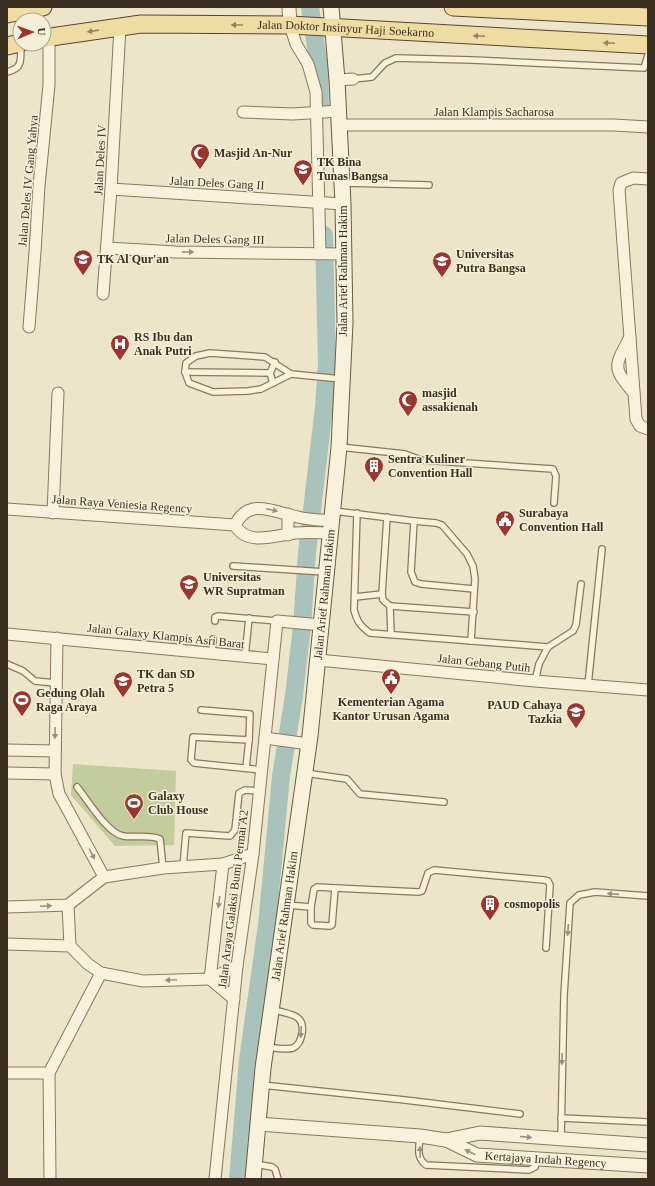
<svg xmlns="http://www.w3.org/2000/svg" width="655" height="1186" font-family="Georgia,serif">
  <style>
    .green { fill: #c3cc9d }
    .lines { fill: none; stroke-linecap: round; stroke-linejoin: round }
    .river { stroke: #aac2bc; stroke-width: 18 }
    .service-casing { stroke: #89785e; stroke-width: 8 }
    .minor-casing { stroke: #89785e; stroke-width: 13 }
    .tertiary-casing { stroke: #89785e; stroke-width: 15 }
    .secondary-casing { stroke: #6b5941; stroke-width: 17 }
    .primary-casing { stroke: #584632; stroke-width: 19 }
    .service { stroke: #f8f2dc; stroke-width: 5.5 }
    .minor { stroke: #f8f2dc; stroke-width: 11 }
    .tertiary { stroke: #f8f2dc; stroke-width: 13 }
    .secondary { stroke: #f8f2dc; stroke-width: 15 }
    .primary { stroke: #eedca3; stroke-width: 17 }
    .oneway { fill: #948662 }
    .oneway2 { fill: #99907e }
    .labels { text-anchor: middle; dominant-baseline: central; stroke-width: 3; stroke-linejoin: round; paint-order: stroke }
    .street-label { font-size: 12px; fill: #3a2f21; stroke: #f5efd9 }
    .poi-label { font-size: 12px; font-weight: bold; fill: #3a2f21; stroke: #f5efd9; text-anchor: start }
  </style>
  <rect width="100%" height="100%" fill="#ede5c9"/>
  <path class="green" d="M 73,764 L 176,771 L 174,845 L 115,846 L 71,795 Z"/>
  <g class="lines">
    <g class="river">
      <path d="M 310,7 L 319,67 L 320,107"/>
      <path d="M 238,1179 L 248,1060 L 267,925 L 281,776 L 294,696 L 302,626 L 307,553 L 324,407 L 327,363 L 324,235"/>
    </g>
    <g class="service-casing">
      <g id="service">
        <path d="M 7,72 C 24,68 20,59 21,44"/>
        <path d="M 353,79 L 372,77 L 385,63 L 396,58 L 472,60 L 644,68 L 648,55"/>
        <path d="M 343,183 L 429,185"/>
        <path d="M 210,353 L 265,357 L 291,374 L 261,389 L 248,391 L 213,392 L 189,383 L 185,372 L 186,363 L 196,356 Z"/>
        <path d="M 185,372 L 270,373"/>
        <path d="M 291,374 L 341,379"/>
        <path d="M 273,383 L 270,373 L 275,362"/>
        <path d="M 340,447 L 405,454 L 421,460 L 553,469 L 556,476 L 554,503"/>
        <path d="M 334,511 L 414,521 L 411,572 L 415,582 L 421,584 L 474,589"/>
        <path d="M 357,513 L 354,610 C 357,621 360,626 370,633 L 548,647"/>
        <path d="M 387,517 L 382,594 L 383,600 L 390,606 L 474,612"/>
        <path d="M 414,521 L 436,523 L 442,525 L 467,554 L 473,566 L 475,579 L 471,641"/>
        <path d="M 233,566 L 325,572"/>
        <path d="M 355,597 L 382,594"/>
        <path d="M 390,606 L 391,634"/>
        <path d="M 215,621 L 215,617 L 218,616 L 277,621"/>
        <path d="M 212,654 L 213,639"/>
        <path d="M 245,657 L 249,618"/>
        <path d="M 7,664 L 23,671 L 35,681 L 56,683"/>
        <path d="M 535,681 L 539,664 L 548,647 L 573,631 L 576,625 L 581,584"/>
        <path d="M 588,685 L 602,549"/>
        <path d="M 201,710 L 250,714 L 249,740 L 193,737 L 191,760 L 194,763 L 262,770"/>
        <path d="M 246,768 L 249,740"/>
        <path d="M 305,773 L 347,779 L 360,794 L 444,802"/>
        <path d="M 77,787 C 87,799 107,833 123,836 C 134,838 149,834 160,839 L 163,868"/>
        <path d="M 183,867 L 186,833 L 230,836 L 235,830 L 239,793 L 245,790 L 260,791"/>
        <path d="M 287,905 L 311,907 L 311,923 L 313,925 L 330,926 L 332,925 L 335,888 L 419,892 L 422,891 L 428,873 L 434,870 L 544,880 L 548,881 L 550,885 L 546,948"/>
        <path d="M 311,907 L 314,889 L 317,887 L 335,888"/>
        <path d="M 268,1047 C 275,1048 285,1050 293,1048 C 302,1044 306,1025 298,1018 C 292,1013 279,1012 272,1009"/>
        <path d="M 262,1085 L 405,1100 L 520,1114"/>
        <path d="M 561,1118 L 648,1122"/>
        <path d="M 420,1136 C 419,1148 416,1157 426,1165 L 529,1170 L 535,1167 L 538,1159"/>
        <path d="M 561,1139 L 564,995 L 570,903 L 579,895 L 595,892 L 648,896"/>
        <path d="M 255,1164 L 272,1167 L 275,1169 L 278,1179"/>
      </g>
    </g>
    <g class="minor-casing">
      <g id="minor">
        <path d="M 290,25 L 296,44 L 308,64 L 316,92 L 320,253"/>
        <path d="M 337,80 L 353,79"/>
        <path d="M 243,112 L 293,114 L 339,111"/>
        <path d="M 339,125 L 614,125 L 648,127"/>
        <path d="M 648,179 L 633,178 L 621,183 L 619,190 L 636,419 L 640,426 L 648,429"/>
        <path d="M 111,189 L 343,204"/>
        <path d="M 107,248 L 176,252 L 344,254"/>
        <path d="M 103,294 L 111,189 L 120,27"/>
        <path d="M 29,327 L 35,252 L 39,186 L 49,85 L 49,37"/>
        <path d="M 630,337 C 615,366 611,367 634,393"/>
        <path d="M 7,509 L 235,525"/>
        <path d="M 53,513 L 58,393"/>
        <path d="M 235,525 C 249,496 276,513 298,517 C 309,520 321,520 332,521"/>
        <path d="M 235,525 C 247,547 276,535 296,533 C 308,532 320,533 331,533"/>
        <path d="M 288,535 L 288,514"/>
        <path d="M 7,634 L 273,659"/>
        <path d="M 57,638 L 55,774 L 59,794 L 63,801 L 104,877"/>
        <path d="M 318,660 L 535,681 L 648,690"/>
        <path d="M 265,738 L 309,744"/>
        <path d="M 7,750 L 55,751"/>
        <path d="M 7,773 L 55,774"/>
        <path d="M 68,905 L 70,946"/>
        <path d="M 7,907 L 68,905 L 104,877 L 163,868 L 223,864 L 253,854"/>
        <path d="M 7,944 L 70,946 L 88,964 L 101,973 L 143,981 L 210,979 L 237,966"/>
        <path d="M 210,979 L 223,864"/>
        <path d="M 210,979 L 234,999"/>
        <path d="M 7,1073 L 49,1073"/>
        <path d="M 50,1179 L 49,1073 L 101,973"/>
        <path d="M 215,1179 L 237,966 L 253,854 L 277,621 L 322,625"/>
      </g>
    </g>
    <g class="tertiary-casing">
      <g id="tertiary">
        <path d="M 289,7 L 290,25"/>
        <path id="s1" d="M 258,1124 L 420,1136 L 446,1140 L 477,1155 L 648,1166"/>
        <path d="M 446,1140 L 480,1133 L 648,1145"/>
      </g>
    </g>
    <g class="secondary-casing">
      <g id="secondary">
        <path id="s2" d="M 253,1179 L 263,1068 L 310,736 L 339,447 L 345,323 L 343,204 L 337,80 L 331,7"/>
      </g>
    </g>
    <g class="primary-casing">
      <g id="primary">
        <path d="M 453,7 L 648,17"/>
        <path d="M 7,14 L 43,7"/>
        <path id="s3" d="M 44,38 L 141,24 L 290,25 L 648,45"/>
        <path d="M 7,46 L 20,43"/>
      </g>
    </g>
    <use href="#service" class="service"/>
    <use href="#minor" class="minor"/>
    <use href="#tertiary" class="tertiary"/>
    <use href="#secondary" class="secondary"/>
    <use href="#primary" class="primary"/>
  </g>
  <defs><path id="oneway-solid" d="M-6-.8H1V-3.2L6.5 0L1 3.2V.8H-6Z"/></defs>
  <g class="oneway">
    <use href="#oneway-solid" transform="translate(237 25) rotate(-180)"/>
    <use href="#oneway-solid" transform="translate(93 31) rotate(172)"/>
    <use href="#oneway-solid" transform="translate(479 36) rotate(-177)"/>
    <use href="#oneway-solid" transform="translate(609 43) rotate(-177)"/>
  </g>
  <g class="oneway2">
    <use href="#oneway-solid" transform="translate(188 252) rotate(1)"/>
    <use href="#oneway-solid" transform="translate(272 510) rotate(13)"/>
    <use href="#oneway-solid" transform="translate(55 733) rotate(91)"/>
    <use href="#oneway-solid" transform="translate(92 854) rotate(62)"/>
    <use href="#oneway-solid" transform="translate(613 894) rotate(-176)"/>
    <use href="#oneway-solid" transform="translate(219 902) rotate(97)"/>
    <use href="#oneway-solid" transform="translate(46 906) rotate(-2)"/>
    <use href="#oneway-solid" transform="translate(568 930) rotate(94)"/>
    <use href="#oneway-solid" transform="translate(171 980) rotate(178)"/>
    <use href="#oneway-solid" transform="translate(301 1032) rotate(93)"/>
    <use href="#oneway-solid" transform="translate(562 1059) rotate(91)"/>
    <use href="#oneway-solid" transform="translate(526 1137) rotate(5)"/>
    <use href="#oneway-solid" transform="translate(420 1152) rotate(-92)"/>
    <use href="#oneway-solid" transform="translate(470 1152) rotate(-154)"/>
  </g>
  <defs>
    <g id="mosque-pin" transform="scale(1)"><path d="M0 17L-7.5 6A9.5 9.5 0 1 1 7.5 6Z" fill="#973730" stroke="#f5efd9"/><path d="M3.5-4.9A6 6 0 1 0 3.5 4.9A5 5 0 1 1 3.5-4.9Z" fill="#fff"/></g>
    <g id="school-pin" transform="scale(1)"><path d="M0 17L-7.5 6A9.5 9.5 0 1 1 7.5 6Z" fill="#973730" stroke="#f5efd9"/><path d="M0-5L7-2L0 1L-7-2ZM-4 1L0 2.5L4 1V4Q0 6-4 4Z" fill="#fff"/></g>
    <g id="university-pin" transform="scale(1)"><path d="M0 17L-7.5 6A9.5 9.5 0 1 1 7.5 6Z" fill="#973730" stroke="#f5efd9"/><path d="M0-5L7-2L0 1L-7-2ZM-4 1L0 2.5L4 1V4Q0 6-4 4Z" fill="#fff"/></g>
    <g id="hospital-pin" transform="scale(1)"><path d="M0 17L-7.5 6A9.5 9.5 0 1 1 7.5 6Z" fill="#973730" stroke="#f5efd9"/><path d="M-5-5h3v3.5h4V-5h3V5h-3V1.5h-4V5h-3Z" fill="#fff"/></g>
    <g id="building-pin" transform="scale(1)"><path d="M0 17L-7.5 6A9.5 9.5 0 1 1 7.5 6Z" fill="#973730" stroke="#f5efd9"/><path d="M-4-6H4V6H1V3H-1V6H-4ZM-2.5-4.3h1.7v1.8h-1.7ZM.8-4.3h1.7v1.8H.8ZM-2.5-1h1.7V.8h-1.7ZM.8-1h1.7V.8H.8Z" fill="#fff"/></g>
    <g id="civic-pin" transform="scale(1)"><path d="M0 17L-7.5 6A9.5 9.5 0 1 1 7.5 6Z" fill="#973730" stroke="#f5efd9"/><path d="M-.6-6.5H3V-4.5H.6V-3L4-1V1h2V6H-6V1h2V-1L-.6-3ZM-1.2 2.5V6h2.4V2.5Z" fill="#fff"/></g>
    <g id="stadium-pin" transform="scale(1)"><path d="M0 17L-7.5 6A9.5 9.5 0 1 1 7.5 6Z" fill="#973730" stroke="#f5efd9"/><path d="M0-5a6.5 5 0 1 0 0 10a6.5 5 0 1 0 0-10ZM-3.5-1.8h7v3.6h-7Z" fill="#fff"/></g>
  </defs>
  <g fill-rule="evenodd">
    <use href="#mosque-pin" x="200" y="153"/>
    <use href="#school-pin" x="303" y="169"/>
    <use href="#school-pin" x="83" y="259"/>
    <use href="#university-pin" x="442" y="261"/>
    <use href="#hospital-pin" x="120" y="344"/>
    <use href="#mosque-pin" x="408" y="400"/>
    <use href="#building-pin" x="374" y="466"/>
    <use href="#civic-pin" x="505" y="520"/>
    <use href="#university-pin" x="189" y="584"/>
    <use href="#civic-pin" x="391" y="678"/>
    <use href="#school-pin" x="123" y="681"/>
    <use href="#stadium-pin" x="22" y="700"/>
    <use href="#school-pin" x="576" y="712"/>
    <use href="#stadium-pin" x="134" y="803"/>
    <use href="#building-pin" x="490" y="904"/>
  </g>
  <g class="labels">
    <g class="street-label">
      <text stroke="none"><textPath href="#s3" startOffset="303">Jalan Doktor Insinyur Haji Soekarno</textPath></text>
      <text x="494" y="112">Jalan Klampis Sacharosa</text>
      <text transform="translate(100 160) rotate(-87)">Jalan Deles IV</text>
      <text transform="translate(28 181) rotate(-85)">Jalan Deles IV Gang Yahya</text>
      <text transform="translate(217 183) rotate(3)">Jalan Deles Gang II</text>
      <text transform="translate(215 239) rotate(1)">Jalan Deles Gang III</text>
      <text transform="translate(343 271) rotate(-90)">Jalan Arief Rahman Hakim</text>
      <text transform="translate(122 504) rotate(4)">Jalan Raya Veniesia Regency</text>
      <text stroke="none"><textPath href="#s2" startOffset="589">Jalan Arief Rahman Hakim</textPath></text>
      <text transform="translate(166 636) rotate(6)">Jalan Galaxy Klampis Asri Barat</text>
      <text transform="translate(484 663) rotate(6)">Jalan Gebang Putih</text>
      <text transform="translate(233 899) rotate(-83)">Jalan Araya Galaksi Bumi Permai A2</text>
      <text stroke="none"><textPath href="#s2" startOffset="265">Jalan Arief Rahman Hakim</textPath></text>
      <text stroke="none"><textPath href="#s1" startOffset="292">Kertajaya Indah Regency</textPath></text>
    </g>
    <g class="poi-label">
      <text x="214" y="153">Masjid An-Nur</text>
      <text x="317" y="162">TK Bina<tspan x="317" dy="14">Tunas Bangsa</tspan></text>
      <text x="456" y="254">Universitas<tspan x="456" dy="14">Putra Bangsa</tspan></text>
      <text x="97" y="259">TK Al Qur'an</text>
      <text x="134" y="337">RS Ibu dan<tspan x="134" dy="14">Anak Putri</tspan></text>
      <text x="422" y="393">masjid<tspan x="422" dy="14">assakienah</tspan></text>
      <text x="388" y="459">Sentra Kuliner<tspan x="388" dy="14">Convention Hall</tspan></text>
      <text x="519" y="513">Surabaya<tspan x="519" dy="14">Convention Hall</tspan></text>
      <text x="203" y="577">Universitas<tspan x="203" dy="14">WR Supratman</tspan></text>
      <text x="137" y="674">TK dan SD<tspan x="137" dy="14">Petra 5</tspan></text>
      <text x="36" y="693">Gedung Olah<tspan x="36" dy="14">Raga Araya</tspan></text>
      <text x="391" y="702" text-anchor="middle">Kementerian Agama<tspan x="391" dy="14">Kantor Urusan Agama</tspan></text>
      <text x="562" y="705" text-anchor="end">PAUD Cahaya<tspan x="562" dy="14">Tazkia</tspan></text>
      <text x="148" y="796">Galaxy<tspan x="148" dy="14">Club House</tspan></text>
      <text x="504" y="904">cosmopolis</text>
    </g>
  </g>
  <rect width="655" height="1186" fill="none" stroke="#3a2f21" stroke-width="16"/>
  <g transform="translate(32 32) rotate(88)"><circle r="19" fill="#f5efd9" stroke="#aaa28f"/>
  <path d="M0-3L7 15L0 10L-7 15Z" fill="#973730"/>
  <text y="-6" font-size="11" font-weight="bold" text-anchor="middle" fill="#3a2f21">U</text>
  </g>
</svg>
